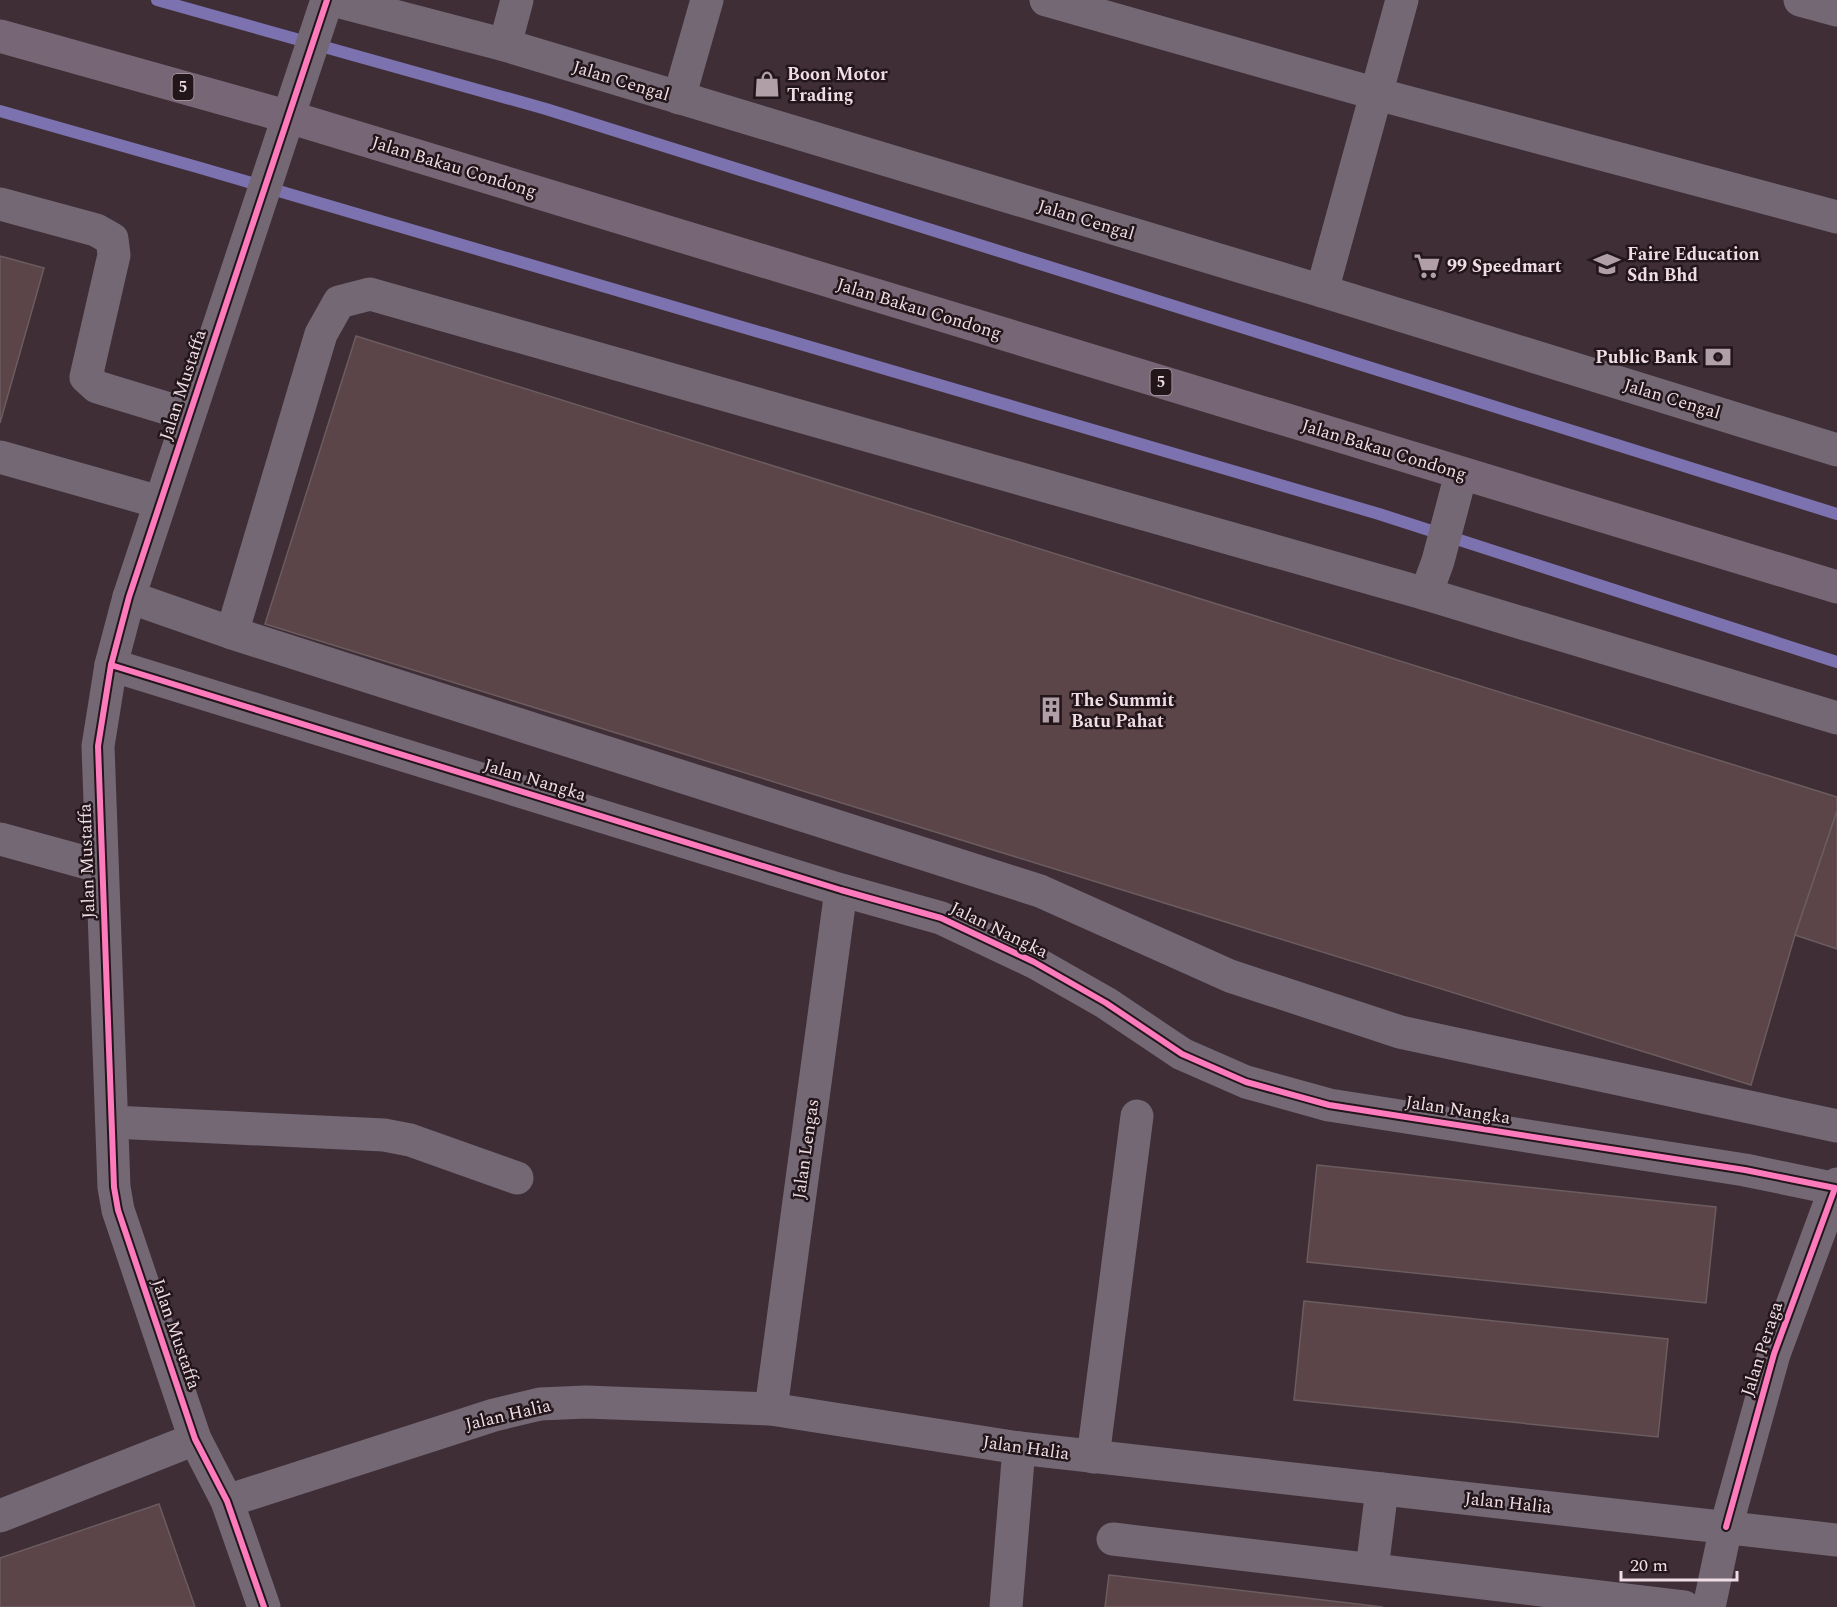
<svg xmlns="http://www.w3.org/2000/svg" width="1837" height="1607" font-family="Spectral,serif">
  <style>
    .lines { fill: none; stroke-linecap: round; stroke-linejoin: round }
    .stream { stroke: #7b72af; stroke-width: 12 }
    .building { fill: #5b4549; stroke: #6b5c5f; stroke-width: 1.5 }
    .minor { stroke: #746875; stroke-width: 33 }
    .major { stroke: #776776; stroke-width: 33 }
    .cycleway-casing { stroke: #23161b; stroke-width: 10 }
    .cycleway { stroke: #fd7abc; stroke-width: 6 }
    .labels { text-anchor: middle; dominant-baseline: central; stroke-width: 5; stroke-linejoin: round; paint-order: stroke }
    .shield { fill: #23161b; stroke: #b2a1a8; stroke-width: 1.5 }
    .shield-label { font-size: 16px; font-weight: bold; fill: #efdce4 }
    .poi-label { font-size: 18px; font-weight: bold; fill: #efdce4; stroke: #23161b; text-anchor: start }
    .street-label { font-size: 18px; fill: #efdce4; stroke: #23161b }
  </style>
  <rect width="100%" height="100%" fill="#3f2e36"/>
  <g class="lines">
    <g class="stream">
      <path d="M 157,0 L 546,109 L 1837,514"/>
      <path d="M 0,111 L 197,167 L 1379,514 L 1837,662"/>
    </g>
  </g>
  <g class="building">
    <path d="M 0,256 L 44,268 L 0,423 Z"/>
    <path d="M 356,336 L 1837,797 L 1837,811 L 1795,935 L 1751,1085 L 265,624 Z"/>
    <path d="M 1837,811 L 1837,949 L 1795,935 Z"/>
    <path d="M 1317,1165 L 1716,1207 L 1706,1303 L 1307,1262 Z"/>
    <path d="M 1304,1301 L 1668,1339 L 1658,1437 L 1294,1400 Z"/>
    <path d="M 159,1504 L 195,1607 L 0,1607 L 0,1558 Z"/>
    <path d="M 1109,1575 L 1383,1607 L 1105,1607 Z"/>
  </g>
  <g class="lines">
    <g class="minor">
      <path d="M 333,0 L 505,45 L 1322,291 L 1837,450"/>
      <path d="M 1046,0 L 1377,94 L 1837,217"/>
      <path d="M 1800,0 L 1837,10"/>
      <path d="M 505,45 L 517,0"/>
      <path d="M 679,98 L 707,0"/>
      <path d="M 0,204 L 96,230 L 112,239 L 114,255 L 86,377 L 97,387 L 189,415"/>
      <path d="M 1322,291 L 1402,0"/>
      <path d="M 0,457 L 159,502"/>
      <path d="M 1426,594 L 1438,561 L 1461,474"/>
      <path d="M 129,597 L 232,633 L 1040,891 L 1230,976 L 1400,1032 L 1837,1126"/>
      <path d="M 232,633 L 321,334 L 339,302 L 370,294 L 1426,594 L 1837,718"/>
      <path d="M 111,665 L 841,890 L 941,918 L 1034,962 L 1106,1003 L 1182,1054 L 1246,1082 L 1329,1105 L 1745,1170 L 1837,1189"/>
      <path d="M 0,839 L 102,867"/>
      <path d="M 112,1122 L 384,1135 L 410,1140 L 517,1178"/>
      <path d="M 771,1409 L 841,890"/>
      <path d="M 1093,1457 L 1137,1116"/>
      <path d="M 227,1501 L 494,1415 L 540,1404 L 586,1402 L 771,1409 L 1019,1448 L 1837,1540"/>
      <path d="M 0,1516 L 195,1439"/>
      <path d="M 1113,1539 L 1684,1607"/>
      <path d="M 1372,1569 L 1382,1489"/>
      <path d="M 264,1607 L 227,1501 L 195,1439 L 118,1210 L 114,1187 L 98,746 L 111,665 L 129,597 L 327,0"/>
      <path d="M 1006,1607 L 1019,1448"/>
      <path d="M 1709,1607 L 1726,1527 L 1774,1354 L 1837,1184"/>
    </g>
    <path class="major" d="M 0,36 L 289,117 L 1837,587"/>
    <g class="cycleway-casing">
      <g id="cycleway">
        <path d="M 111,665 L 841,890 L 941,918 L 1034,962 L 1106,1003 L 1182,1054 L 1246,1082 L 1329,1105 L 1745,1170 L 1835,1188 L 1774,1354 L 1726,1527"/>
        <path d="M 264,1607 L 227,1501 L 195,1439 L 118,1210 L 114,1187 L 98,746 L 111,665 L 129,597 L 327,0"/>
      </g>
    </g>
    <use href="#cycleway" class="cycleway"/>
  </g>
  <defs>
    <g id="shop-bare" transform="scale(2.07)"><path d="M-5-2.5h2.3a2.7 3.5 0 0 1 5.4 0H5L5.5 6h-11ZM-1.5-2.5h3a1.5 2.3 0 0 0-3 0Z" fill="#b19fa7" stroke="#23161b" stroke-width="2.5" paint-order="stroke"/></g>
    <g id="university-bare" transform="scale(2.07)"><path d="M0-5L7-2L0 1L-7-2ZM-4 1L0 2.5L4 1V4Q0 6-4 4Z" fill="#b19fa7" stroke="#23161b" stroke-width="2.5" paint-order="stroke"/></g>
    <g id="supermarket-bare" transform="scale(2.07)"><path d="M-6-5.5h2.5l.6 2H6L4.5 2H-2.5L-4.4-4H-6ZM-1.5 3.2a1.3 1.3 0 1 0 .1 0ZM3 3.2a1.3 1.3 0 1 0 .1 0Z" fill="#b19fa7" stroke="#23161b" stroke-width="2.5" paint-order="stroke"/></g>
    <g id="bank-bare" transform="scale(2.07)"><path d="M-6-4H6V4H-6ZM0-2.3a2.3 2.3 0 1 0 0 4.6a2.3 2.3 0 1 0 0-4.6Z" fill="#b19fa7" stroke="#23161b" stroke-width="2.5" paint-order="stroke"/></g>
    <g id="building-bare" transform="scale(2.07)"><path d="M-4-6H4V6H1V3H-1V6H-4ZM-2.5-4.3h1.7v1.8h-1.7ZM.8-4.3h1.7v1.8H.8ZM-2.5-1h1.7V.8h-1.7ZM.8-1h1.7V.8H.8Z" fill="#b19fa7" stroke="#23161b" stroke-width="2.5" paint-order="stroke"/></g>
  </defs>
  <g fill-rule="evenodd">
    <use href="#shop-bare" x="767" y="84"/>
    <use href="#university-bare" x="1607" y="264"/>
    <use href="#supermarket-bare" x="1427" y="266"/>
    <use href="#bank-bare" x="1718" y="357"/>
    <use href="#building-bare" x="1051" y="710"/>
  </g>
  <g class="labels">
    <g class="shield">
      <rect x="172.5" y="74" width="21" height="26" rx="4.5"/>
      <rect x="1150.5" y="369" width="21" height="26" rx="4.5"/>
    </g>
    <g class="shield-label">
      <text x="183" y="87">5</text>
      <text x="1161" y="382">5</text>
    </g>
    <g class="poi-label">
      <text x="787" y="74">Boon Motor<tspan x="787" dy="21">Trading</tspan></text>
      <text x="1627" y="254">Faire Education<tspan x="1627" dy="21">Sdn Bhd</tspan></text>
      <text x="1447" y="266">99 Speedmart</text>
      <text x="1698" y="357" text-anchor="end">Public Bank</text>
      <text x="1071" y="700">The Summit<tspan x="1071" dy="21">Batu Pahat</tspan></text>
    </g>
    <g class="street-label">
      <text transform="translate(621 81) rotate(17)">Jalan Cengal</text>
      <text transform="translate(454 167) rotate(17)">Jalan Bakau Condong</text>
      <text transform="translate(1086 220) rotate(17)">Jalan Cengal</text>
      <text transform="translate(919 309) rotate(17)">Jalan Bakau Condong</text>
      <text transform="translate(183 385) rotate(-72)">Jalan Mustaffa</text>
      <text transform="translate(1672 399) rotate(17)">Jalan Cengal</text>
      <text transform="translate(1384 450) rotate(17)">Jalan Bakau Condong</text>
      <text transform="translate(535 780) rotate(17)">Jalan Nangka</text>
      <text transform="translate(87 861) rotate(-92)">Jalan Mustaffa</text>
      <text transform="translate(999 930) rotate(26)">Jalan Nangka</text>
      <text transform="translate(1458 1110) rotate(9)">Jalan Nangka</text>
      <text transform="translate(806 1149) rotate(-82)">Jalan Lengas</text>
      <text transform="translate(176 1334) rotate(71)">Jalan Mustaffa</text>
      <text transform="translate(1762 1349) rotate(-72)">Jalan Peraga</text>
      <text transform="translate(508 1415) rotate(-13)">Jalan Halia</text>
      <text transform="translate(1026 1448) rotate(8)">Jalan Halia</text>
      <text transform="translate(1508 1503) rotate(6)">Jalan Halia</text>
    </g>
  </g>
  <path d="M1621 1571v9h116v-9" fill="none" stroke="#efdce4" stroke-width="3"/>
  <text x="1630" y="1571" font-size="18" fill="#efdce4" stroke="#23161b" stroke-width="4.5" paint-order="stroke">20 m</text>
</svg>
